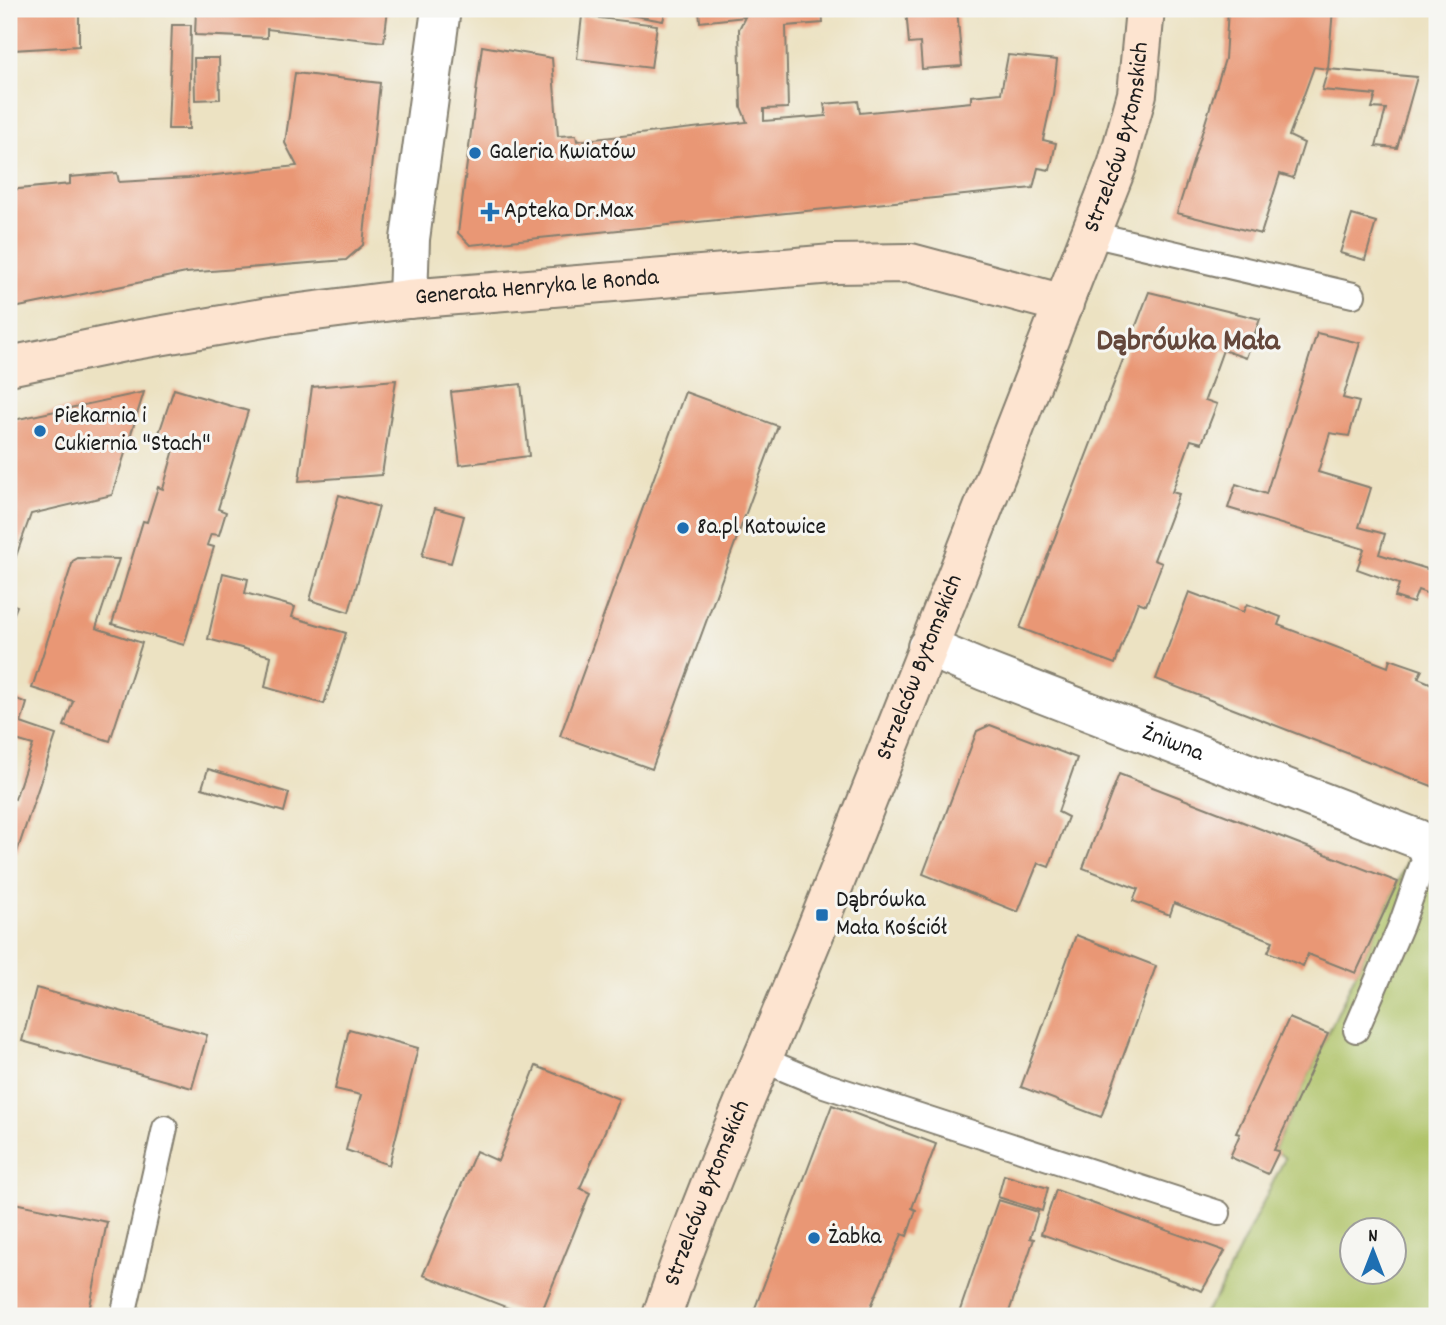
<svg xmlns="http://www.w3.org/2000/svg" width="1446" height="1325" font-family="Dekko,sans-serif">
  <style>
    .green { fill: #aec266; stroke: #656f41; stroke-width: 2; fill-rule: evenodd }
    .building { fill: #e99775 }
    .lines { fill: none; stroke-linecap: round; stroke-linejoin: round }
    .lane-casing { stroke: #847f6f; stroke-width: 28 }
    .street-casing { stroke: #847f6f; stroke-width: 42 }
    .secondary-casing { stroke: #847f6f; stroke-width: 42 }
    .lane { stroke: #fff; stroke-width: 24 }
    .street { stroke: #fff; stroke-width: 38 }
    .secondary { stroke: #fde4d0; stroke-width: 38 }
    .poi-dot { fill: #1f6fb2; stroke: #f6f6f2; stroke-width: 2.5 }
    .labels { text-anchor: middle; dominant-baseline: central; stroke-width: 6; stroke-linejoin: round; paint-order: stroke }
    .street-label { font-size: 24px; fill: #1c1c1c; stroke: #f6f6f2 }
    .poi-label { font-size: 24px; fill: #1c1c1c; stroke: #f6f6f2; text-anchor: start }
    .district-label { font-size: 32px; font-weight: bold; fill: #64473b; stroke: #f6f6f2 }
  </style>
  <rect width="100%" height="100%" fill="#f6f6f2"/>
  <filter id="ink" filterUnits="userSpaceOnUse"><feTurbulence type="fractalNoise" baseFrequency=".0143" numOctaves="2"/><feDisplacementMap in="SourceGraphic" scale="14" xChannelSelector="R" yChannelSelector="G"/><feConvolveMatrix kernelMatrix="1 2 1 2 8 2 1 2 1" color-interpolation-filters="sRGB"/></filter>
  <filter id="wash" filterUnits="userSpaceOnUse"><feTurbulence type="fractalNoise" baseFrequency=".00686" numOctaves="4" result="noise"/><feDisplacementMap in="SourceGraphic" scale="28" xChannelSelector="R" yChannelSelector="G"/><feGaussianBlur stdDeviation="1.57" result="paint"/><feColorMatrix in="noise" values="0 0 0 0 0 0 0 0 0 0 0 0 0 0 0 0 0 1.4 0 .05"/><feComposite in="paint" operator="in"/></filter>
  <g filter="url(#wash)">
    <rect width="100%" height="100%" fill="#ece2c2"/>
    <path class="green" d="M 1421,824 L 1437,831 L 1437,1316 L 1201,1316 L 1216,1297 L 1285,1158 L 1274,1150 L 1398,882 ZM 1352,1230 L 1394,1230 L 1394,1272 L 1352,1272 Z"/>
    <g id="blocks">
      <g class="building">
        <path d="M 9,9 L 79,9 L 79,46 L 13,50 L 11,85 L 9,85 Z"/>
        <path d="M 196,9 L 388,9 L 384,42 L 267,29 L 267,38 L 195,35 Z"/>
        <path d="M 540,9 L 584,9 L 583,16 L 657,25 L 651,68 L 577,59 L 582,16 Z"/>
        <path d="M 613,9 L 666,9 L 663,21 L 613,12 Z"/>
        <path d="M 699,9 L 822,9 L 823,23 L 786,26 L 788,108 L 764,109 L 764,121 L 826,116 L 824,104 L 858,101 L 860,113 L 971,102 L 971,96 L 1001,93 L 1008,55 L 1057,60 L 1053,94 L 1043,140 L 1056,143 L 1050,170 L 1038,168 L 1033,188 L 470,245 L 458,233 L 482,46 L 552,58 L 558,136 L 576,135 L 577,141 L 747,122 L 741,107 L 739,29 L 745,17 L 700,22 Z"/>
        <path d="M 906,9 L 957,9 L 962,66 L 922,69 L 920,43 L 909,44 Z"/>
        <path d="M 1228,9 L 1333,9 L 1328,69 L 1417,77 L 1397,148 L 1376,146 L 1386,109 L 1372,108 L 1376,95 L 1322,90 L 1328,69 L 1314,67 L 1289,136 L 1304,143 L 1293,178 L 1280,174 L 1261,234 L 1177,213 L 1225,59 Z"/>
        <path d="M 172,25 L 191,25 L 189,129 L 168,129 Z"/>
        <path d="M 194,58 L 219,58 L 220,99 L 195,100 Z"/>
        <path d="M 295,73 L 380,83 L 363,245 L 346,260 L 186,273 L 9,309 L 9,190 L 70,184 L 70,177 L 117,173 L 119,182 L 188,178 L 297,166 L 285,143 Z"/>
        <path d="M 1352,215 L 1376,222 L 1365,260 L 1340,253 Z"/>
        <path d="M 1149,292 L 1260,319 L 1246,358 L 1223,350 L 1205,400 L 1217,404 L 1202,443 L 1191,440 L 1172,492 L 1179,494 L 1154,560 L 1162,563 L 1146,605 L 1138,602 L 1115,664 L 1020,628 Z"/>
        <path d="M 1317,333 L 1360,343 L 1343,398 L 1359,402 L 1349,436 L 1330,433 L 1318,472 L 1371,488 L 1359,527 L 1385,534 L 1379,554 L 1437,572 L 1437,597 L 1418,590 L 1413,603 L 1395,597 L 1399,584 L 1357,569 L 1364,549 L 1228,508 L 1236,484 L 1266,494 Z"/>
        <path d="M 396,380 L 382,475 L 299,481 L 312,387 Z"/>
        <path d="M 521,384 L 529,456 L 460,465 L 451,392 Z"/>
        <path d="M 174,389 L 248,411 L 218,509 L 226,512 L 219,535 L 211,534 L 207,545 L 214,547 L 184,645 L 112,624 L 143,521 L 147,522 L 158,487 L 163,489 L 177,439 L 159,433 Z"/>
        <path d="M 144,392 L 112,495 L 31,514 L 9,576 L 9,421 Z"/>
        <path d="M 685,392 L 778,426 L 652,769 L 560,736 Z"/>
        <path d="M 339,495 L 379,507 L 349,612 L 310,600 Z"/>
        <path d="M 435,508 L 464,516 L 451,563 L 422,556 Z"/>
        <path d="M 78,558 L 119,559 L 96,628 L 142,643 L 110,741 L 64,726 L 73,701 L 32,688 L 73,561 Z"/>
        <path d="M 223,573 L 248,579 L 245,593 L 295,607 L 292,617 L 346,633 L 324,704 L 265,687 L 271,656 L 208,639 Z"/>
        <path d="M 1189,592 L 1243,612 L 1247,604 L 1281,617 L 1278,625 L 1388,667 L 1390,659 L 1422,670 L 1418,678 L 1437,686 L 1437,788 L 1156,679 Z"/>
        <path d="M 9,603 L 17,606 L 9,626 Z"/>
        <path d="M 9,696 L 27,703 L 21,723 L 56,735 L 17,852 L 9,849 L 9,797 L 15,799 L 33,745 L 9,738 Z"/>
        <path d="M 990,725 L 1077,758 L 1058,812 L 1068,817 L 1049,867 L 1038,863 L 1018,912 L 923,874 L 977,731 Z"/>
        <path d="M 208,769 L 289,793 L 284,812 L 202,788 Z"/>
        <path d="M 1119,774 L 1398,882 L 1356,973 L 1308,954 L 1303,966 L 1268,952 L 1273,941 L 1174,903 L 1170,915 L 1133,901 L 1138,889 L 1083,868 Z"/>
        <path d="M 1076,935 L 1156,966 L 1101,1117 L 1021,1087 Z"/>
        <path d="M 36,988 L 207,1035 L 192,1088 L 22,1041 Z"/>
        <path d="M 1289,1018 L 1328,1034 L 1274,1150 L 1279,1151 L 1268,1174 L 1230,1157 L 1240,1134 L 1236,1133 Z"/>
        <path d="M 349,1029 L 418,1048 L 389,1165 L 346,1150 L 361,1095 L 335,1089 Z"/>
        <path d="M 536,1066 L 619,1099 L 580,1188 L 590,1193 L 540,1316 L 529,1316 L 423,1275 L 476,1151 L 498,1161 Z"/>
        <path d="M 832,1105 L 936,1144 L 912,1208 L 916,1210 L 907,1236 L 902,1234 L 867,1316 L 752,1316 Z"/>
        <path d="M 1004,1175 L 1048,1188 L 1042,1211 L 998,1197 Z"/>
        <path d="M 1056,1190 L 1152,1225 L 1225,1251 L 1202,1291 L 1041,1234 Z"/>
        <path d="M 998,1200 L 1038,1212 L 1030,1238 L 1034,1239 L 1010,1309 L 1008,1316 L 958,1316 Z"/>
        <path d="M 9,1202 L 107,1222 L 88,1316 L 9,1316 Z"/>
      </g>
    </g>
  </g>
  <g filter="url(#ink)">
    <use href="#blocks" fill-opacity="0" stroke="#847f6f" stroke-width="2"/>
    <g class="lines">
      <g class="lane-casing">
        <g id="lane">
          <path d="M 1091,234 L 1353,295"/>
          <path d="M 1356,1030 L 1401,925 L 1424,860 L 1418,839"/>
          <path d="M 761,1059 L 821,1084 L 1218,1213"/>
          <path d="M 123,1316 L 165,1128"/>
        </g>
      </g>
      <g class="street-casing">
        <g id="street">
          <path d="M 408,299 L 410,239 L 441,9"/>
          <path id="s1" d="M 927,647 L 984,671 L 1418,839"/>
        </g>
      </g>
      <g class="secondary-casing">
        <g id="secondary">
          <path id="s2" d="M 9,366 L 129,341 L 269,317 L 408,299 L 833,264 L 911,263 L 1064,304"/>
          <path id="s3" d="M 662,1316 C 707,1178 770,1047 823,912 C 922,664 1021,415 1117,166 L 1137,94 L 1145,9"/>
        </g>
      </g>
      <use href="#lane" class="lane"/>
      <use href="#street" class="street"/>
      <use href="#secondary" class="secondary"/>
    </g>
  </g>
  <g class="poi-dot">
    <circle cx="475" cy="153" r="7"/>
    <path d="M486.5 201.5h7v7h7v7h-7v7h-7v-7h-7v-7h7z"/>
    <circle cx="40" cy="431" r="7"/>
    <circle cx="683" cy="528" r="7"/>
    <rect x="815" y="908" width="14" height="14" rx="3.5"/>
    <circle cx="814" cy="1238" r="7"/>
  </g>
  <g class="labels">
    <g class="street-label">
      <text stroke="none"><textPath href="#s3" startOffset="1265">Strzelców Bytomskich</textPath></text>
      <text stroke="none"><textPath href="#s2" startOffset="534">Generała Henryka le Ronda</textPath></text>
      <text stroke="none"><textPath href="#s3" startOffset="698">Strzelców Bytomskich</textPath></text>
      <text stroke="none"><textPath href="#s1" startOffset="264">Żniwna</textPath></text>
      <text stroke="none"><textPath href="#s3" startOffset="131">Strzelców Bytomskich</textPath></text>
    </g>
    <g class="poi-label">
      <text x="489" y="153">Galeria Kwiatów</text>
      <text x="504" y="212">Apteka Dr.Max</text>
      <text x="54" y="417">Piekarnia i<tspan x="54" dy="28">Cukiernia "Stach"</tspan></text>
      <text x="697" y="528">8a.pl Katowice</text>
      <text x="836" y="901">Dąbrówka<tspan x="836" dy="28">Mała Kościół</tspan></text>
      <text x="828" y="1238">Żabka</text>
    </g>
    <g class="district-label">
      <text x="1188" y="343">Dąbrówka Mała</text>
    </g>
  </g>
  <rect width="1446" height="1325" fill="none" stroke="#f6f6f2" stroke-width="35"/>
  <g transform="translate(1373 1251)"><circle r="33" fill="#f6f6f2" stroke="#9f9f9c" stroke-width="2"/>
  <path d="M0-5L12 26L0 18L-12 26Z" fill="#1f6fb2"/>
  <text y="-10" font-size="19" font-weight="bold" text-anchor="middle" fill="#1c1c1c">N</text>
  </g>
</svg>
